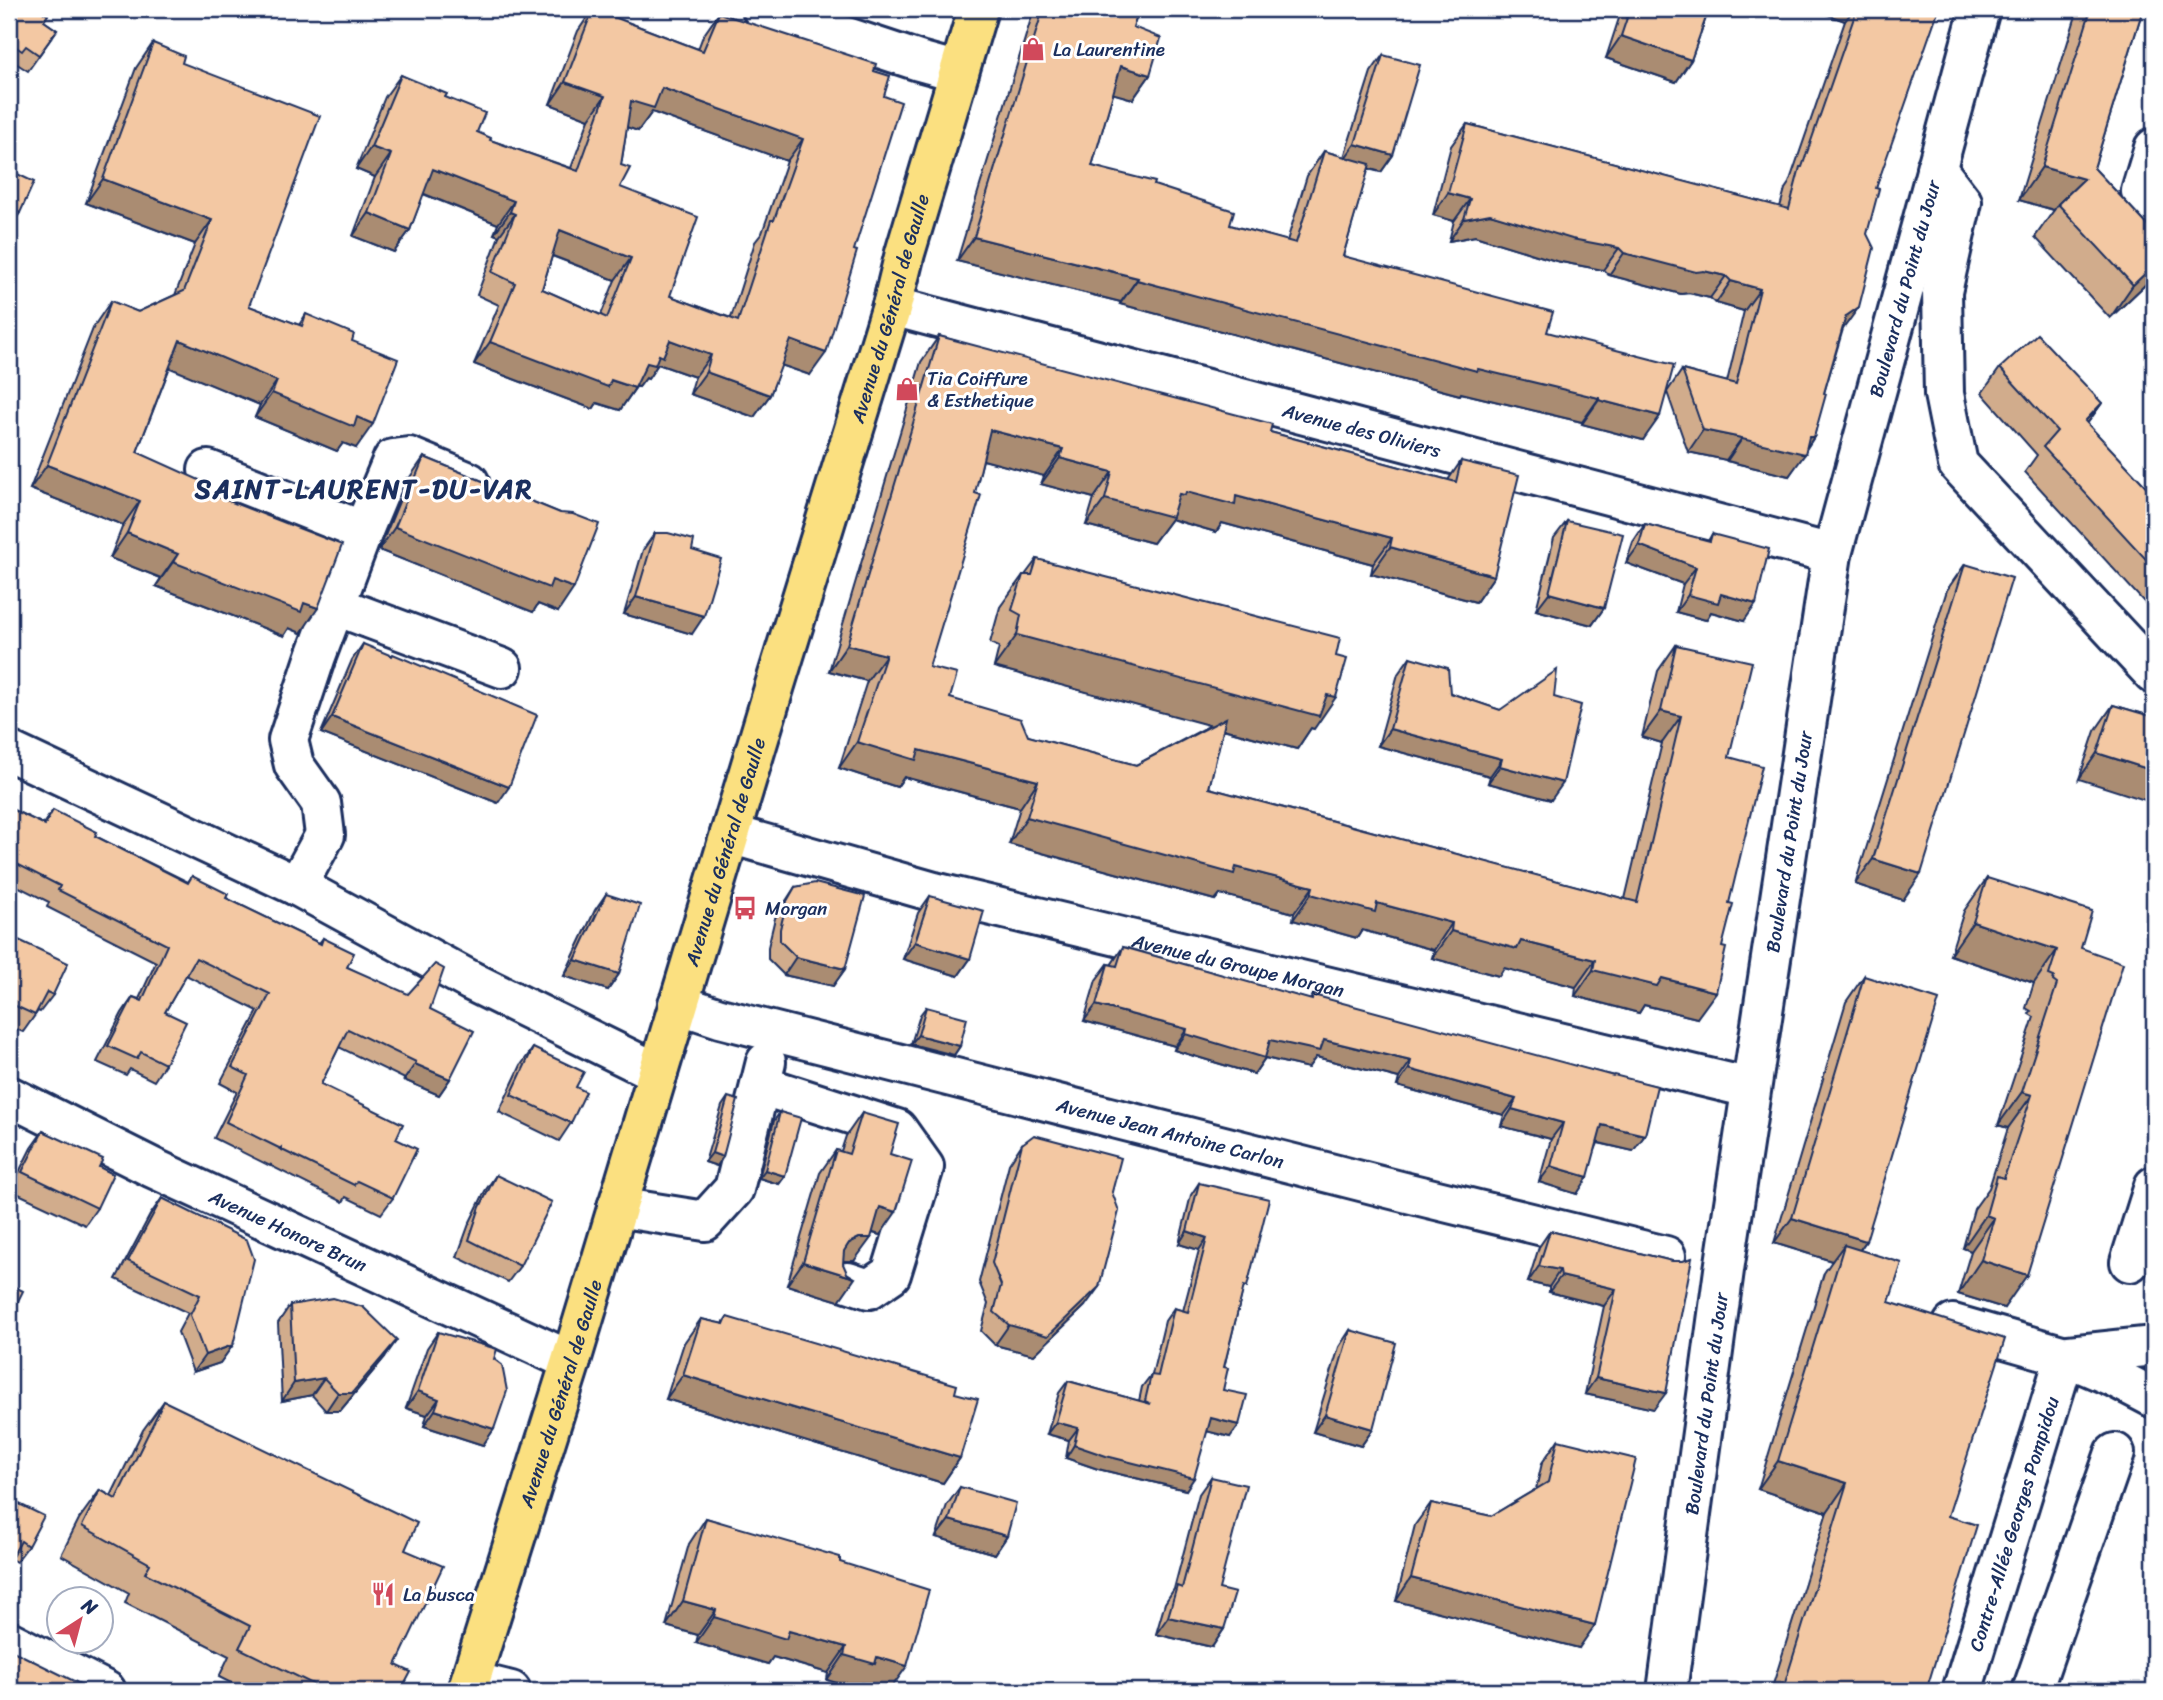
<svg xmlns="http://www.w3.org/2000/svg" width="2163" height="1700" font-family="Sriracha,sans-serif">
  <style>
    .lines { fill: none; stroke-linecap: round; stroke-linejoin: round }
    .minor-casing { stroke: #1b2f5e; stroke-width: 44 }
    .major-casing { stroke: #1b2f5e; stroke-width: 44 }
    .minor { stroke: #fff; stroke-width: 38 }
    .major { stroke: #fbe080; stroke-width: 38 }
    .wall { fill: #d1ac8c; stroke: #1b2f5e; stroke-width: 2; fill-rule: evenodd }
    .shaded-wall { fill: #aa8c72; stroke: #1b2f5e; stroke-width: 2 }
    .building { fill: #f3c8a3; stroke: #1b2f5e; stroke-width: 2; fill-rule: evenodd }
    .labels { text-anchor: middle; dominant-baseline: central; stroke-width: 6; stroke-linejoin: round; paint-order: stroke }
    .poi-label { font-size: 19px; fill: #1b2f5e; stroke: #fff; text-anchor: start }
    .street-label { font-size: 19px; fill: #1b2f5e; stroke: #fff }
    .district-label { font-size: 26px; font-weight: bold; letter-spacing: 2px; fill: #1b2f5e; stroke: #fff }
  </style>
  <rect width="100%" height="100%" fill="#fff"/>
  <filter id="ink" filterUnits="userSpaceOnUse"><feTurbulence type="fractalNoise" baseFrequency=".0143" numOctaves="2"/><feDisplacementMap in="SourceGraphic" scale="14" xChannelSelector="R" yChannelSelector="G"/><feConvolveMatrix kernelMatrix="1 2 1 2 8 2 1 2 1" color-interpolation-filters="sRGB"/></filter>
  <g filter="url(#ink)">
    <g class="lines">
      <g class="minor-casing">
        <g id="minor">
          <path d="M 762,9 L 919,61 L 959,72"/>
          <path d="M 2154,148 L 2141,191 L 2154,209"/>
          <path d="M 1936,168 L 1962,202 L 1942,292 L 1944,394 L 1958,464 L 2154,674"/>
          <path id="s1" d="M 892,306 L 1832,554"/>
          <path d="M 208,470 L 363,531 L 316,656 L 288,740 L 294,765 L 321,803 L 325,835 L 297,886"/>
          <path d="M 363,531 L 393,459 L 409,457 L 469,482"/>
          <path d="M 336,606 L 502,668"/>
          <path d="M 9,751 L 297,886 L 471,981 L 658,1073"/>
          <path id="s2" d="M 730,834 L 934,892 L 1750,1088"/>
          <path id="s3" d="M 678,1004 L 720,1018 L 1404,1192 L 1666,1256"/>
          <path d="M 760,1085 L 897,1129 L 924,1167 L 891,1274 L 869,1289 L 848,1282"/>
          <path id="s4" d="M 9,1096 L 153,1168 L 571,1361"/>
          <path d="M 617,1207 L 705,1221 L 734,1189 L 766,1062"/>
          <path d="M 2130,1262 L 2154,1186"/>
          <path d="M 1953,1324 L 2065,1356 L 2114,1377 L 2154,1398"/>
          <path d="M 2069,1355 L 2154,1346"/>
          <path d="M 9,1641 L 106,1691"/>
          <path d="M 471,1681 L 511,1691"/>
          <path id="s5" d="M 1667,1691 L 1724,1270 L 1832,554 L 1980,9"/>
          <path id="s6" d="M 1962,1691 L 2065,1356"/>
          <path d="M 2032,1691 L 2115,1453"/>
        </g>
      </g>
      <g class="major-casing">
        <g id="major">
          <path id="s7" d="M 467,1691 L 571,1361 L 775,685 L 892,306 L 905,253 L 978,9"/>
        </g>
      </g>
      <use href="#minor" class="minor"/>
      <use href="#major" class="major"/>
    </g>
    <g class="wall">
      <path d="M 9,9 L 44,13 L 44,21 L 57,30 L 28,71 L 14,62 L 10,67 L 9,66 Z"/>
      <path d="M 593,9 L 698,49 L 703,36 L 719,13 L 874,71 L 884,96 L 810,375 L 781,365 L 770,395 L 754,417 L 690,394 L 695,377 L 658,364 L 648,379 L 646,378 L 639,387 L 636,387 L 620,410 L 597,403 L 593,409 L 474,364 L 499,305 L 477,295 L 499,236 L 494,234 L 498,224 L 423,194 L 410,230 L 394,252 L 353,236 L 375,177 L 356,169 L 385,97 L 401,75 L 445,97 L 477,132 L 490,140 L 571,168 L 589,119 L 550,104 L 578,31 ZM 652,112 L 787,161 L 762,233 L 755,242 L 731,318 L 670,296 L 620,187 L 621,165 L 627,127 L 638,131 ZM 552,256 L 615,280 L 601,315 L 542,289 Z"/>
      <path d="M 1034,9 L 1139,9 L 1133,27 L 1150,75 L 1133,99 L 1113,93 L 1092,166 L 1154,185 L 1230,225 L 1287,241 L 1307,176 L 1324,151 L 1344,157 L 1371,72 L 1383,55 L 1393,155 L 1381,172 L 1368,169 L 1343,256 L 1547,332 L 1667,392 L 1682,370 L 1727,382 L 1744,311 L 1716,303 L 1710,298 L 1689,293 L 1681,294 L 1609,275 L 1603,270 L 1556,261 L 1475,236 L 1449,241 L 1454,221 L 1433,215 L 1451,146 L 1467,124 L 1780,207 L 1785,189 L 1789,183 L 1845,21 L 1812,9 L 1933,9 L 1876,188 L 1843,329 L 1824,393 L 1814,437 L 1789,476 L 1727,461 L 1726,460 L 1688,452 L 1667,392 L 1643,440 L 1582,424 L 1582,422 L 1461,393 L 1460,395 L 1120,304 L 1121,302 L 957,261 Z"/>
      <path d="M 1622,9 L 1709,9 L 1691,60 L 1676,82 L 1606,58 Z"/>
      <path d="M 2078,9 L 2143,9 L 2094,168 L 2154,232 L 2154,273 L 2148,282 L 2110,318 L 2035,237 L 2054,210 L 2019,200 Z"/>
      <path d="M 153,43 L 182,63 L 249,306 L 299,325 L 306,314 L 352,341 L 356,448 L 343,443 L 337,451 L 255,417 L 260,405 L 170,367 L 137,452 L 203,491 L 301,633 L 289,628 L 284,636 L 156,586 L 161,578 L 110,558 L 123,525 L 30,489 L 94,326 L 111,301 L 138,312 L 175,295 L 195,244 L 86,203 L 136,68 Z"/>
      <path d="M 9,170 L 20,213 L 9,229 Z"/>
      <path d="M 939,336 L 1270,432 L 1448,480 L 1461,461 L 1494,576 L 1476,602 L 1371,574 L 1373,564 L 1222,523 L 1216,532 L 1171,519 L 1153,543 L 1086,525 L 1094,498 L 1041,484 L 1044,476 L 983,460 L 929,667 L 950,698 L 1028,736 L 1136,765 L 1211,725 L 994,667 L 999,647 L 990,643 L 1000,607 L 1023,575 L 1025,575 L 1037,559 L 1314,729 L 1311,728 L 1297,749 L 1223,729 L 1209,788 L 1625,899 L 1662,743 L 1642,737 L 1658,671 L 1676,645 L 1729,757 L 1697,1018 L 1644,1005 L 1639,1013 L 1575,996 L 1576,987 L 1504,968 L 1499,976 L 1432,958 L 1434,950 L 1362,930 L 1357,938 L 1293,920 L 1294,913 L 1220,894 L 1215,900 L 1009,844 L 1020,808 L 904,777 L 897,787 L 839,768 L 867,681 L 829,671 L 921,362 Z"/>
      <path d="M 2000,368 L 2102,403 L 2087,424 L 2154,495 L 2154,613 L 2025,472 L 2037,455 L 1982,393 Z"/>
      <path d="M 424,457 L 560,513 L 558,612 L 538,604 L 533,612 L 379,550 L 408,480 Z"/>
      <path d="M 1567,521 L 1604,608 L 1592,625 L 1536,610 L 1554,538 Z"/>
      <path d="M 1645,524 L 1708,541 L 1712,534 L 1744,621 L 1711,612 L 1706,620 L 1676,612 L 1683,584 L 1626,563 L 1633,542 Z"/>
      <path d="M 655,533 L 692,550 L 692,634 L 624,614 L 643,550 Z"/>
      <path d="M 1965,564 L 1903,900 L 1855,884 L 1947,590 Z"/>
      <path d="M 363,644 L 498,803 L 321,733 L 352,660 Z"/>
      <path d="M 1410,657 L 1450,693 L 1500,710 L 1554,697 L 1551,800 L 1488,783 L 1490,776 L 1378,746 L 1398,674 Z"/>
      <path d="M 2113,705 L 2154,717 L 2079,779 L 2095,731 Z"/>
      <path d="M 9,808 L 43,824 L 53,810 L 95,836 L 188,882 L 192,876 L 226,898 L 319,943 L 323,938 L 347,967 L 430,1009 L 450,1079 L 439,1095 L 404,1080 L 405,1079 L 339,1047 L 321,1084 L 396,1139 L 393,1198 L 381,1214 L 346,1197 L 343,1202 L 271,1166 L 271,1164 L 270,1166 L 214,1138 L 237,1092 L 220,1083 L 258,1011 L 186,975 L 165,1012 L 165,1064 L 154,1081 L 130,1069 L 126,1075 L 97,1062 L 122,1013 L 133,997 L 139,999 L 156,962 L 47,907 L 49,902 L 9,882 Z"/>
      <path d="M 1987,878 L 2081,948 L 2004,1308 L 1958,1294 L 1971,1251 L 1963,1248 L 1974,1209 L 1989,1188 L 2008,1128 L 1998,1125 L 2034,1017 L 2029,1014 L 2031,1011 L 2026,1008 L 2034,983 L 1950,955 L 1964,911 Z"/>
      <path d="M 795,887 L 845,969 L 833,986 L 784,975 L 768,959 L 768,947 L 775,918 Z"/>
      <path d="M 606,894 L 619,974 L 608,990 L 564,976 L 595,910 Z"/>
      <path d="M 930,896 L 970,959 L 958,976 L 903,959 L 918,913 Z"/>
      <path d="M 9,938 L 53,995 L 40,1012 L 38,1011 L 23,1032 L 9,1026 Z"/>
      <path d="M 1123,947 L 1310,1000 L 1313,995 L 1645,1135 L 1633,1151 L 1598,1143 L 1577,1194 L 1539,1182 L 1551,1139 L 1501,1126 L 1504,1115 L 1397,1086 L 1399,1078 L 1316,1057 L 1308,1068 L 1265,1058 L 1254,1074 L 1174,1050 L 1175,1046 L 1084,1021 L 1096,980 L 1108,964 L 1111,965 Z"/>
      <path d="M 1864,976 L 1866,1241 L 1860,1250 L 1889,1302 L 1948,1516 L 1926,1691 L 1771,1691 L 1827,1512 L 1758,1489 L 1824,1273 L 1832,1261 L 1774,1243 L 1846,1002 Z"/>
      <path d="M 926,1007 L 960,1046 L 954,1055 L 911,1044 L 920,1015 Z"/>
      <path d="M 533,1048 L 576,1087 L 571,1123 L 559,1141 L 499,1112 L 521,1065 Z"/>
      <path d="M 728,1097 L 717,1166 L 705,1162 L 722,1106 Z"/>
      <path d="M 780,1112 L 785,1176 L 779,1184 L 759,1178 L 774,1121 Z"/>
      <path d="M 862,1113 L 890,1154 L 880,1235 L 872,1233 L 854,1261 L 843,1261 L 839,1301 L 787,1285 L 820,1173 L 836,1150 L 841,1151 L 846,1136 Z"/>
      <path d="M 43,1131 L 99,1167 L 97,1208 L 85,1225 L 10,1190 L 31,1148 Z"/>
      <path d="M 1022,1144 L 1085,1306 L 1034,1355 L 995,1345 L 981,1331 L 988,1304 L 979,1282 L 1009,1164 Z"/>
      <path d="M 496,1175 L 520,1266 L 508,1282 L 457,1257 L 469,1224 L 485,1191 Z"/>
      <path d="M 1199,1183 L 1242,1293 L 1224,1367 L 1223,1390 L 1230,1437 L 1207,1431 L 1186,1490 L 1098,1469 L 1066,1458 L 1069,1440 L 1047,1434 L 1059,1393 L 1068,1381 L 1139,1401 L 1142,1387 L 1151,1375 L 1152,1375 L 1165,1321 L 1174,1308 L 1183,1311 L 1199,1250 L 1179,1244 L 1191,1195 Z"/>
      <path d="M 162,1198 L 233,1345 L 220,1363 L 193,1372 L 178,1332 L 188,1313 L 116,1279 L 150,1215 Z"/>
      <path d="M 1550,1231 L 1672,1261 L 1654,1409 L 1585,1394 L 1604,1306 L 1549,1292 L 1549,1287 L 1528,1282 L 1539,1247 Z"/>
      <path d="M 290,1305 L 385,1357 L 340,1411 L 326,1411 L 312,1395 L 282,1401 L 278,1323 Z"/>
      <path d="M 727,1317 L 960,1458 L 943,1483 L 666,1399 L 684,1343 L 701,1319 L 722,1324 Z"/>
      <path d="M 1350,1330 L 1373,1429 L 1361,1446 L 1313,1432 L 1339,1347 Z"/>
      <path d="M 438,1332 L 494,1359 L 494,1429 L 483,1445 L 424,1426 L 427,1415 L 406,1408 L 427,1348 Z"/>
      <path d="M 164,1401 L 405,1550 L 396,1665 L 401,1691 L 247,1691 L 219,1677 L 229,1656 L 125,1603 L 129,1593 L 61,1555 L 79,1519 L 100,1490 L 111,1496 L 143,1430 Z"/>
      <path d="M 1558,1440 L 1579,1648 L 1396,1601 L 1415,1525 L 1431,1503 L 1491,1516 L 1536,1489 L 1542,1463 Z"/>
      <path d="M 1211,1477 L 1219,1589 L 1224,1629 L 1212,1647 L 1156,1634 L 1165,1603 L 1174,1589 L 1199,1494 Z"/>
      <path d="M 960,1487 L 1007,1536 L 995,1554 L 936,1537 L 947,1505 Z"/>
      <path d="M 9,1499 L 28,1546 L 16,1562 L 11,1559 L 9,1563 Z"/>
      <path d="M 706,1518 L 840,1562 L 889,1691 L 861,1683 L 857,1689 L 827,1680 L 828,1673 L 773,1657 L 768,1664 L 696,1643 L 698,1635 L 666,1626 L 689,1544 Z"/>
    </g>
    <g class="shaded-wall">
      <path d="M 1812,9 L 1854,9 L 1845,21 Z"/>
      <path d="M 1621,36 L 1691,60 L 1676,82 L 1606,58 Z"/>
      <path d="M 1121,66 L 1150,75 L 1133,99 L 1104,91 Z"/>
      <path d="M 565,82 L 605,96 L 589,119 L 550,104 Z"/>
      <path d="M 662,88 L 803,139 L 787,161 L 652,112 L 638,131 L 615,123 L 631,101 Z"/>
      <path d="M 1355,144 L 1393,155 L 1381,172 L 1343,161 Z"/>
      <path d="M 371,147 L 391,154 L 375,177 L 356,169 Z"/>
      <path d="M 2042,167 L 2084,179 L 2058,204 L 2054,210 L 2019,200 Z"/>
      <path d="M 433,169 L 514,201 L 498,224 L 417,191 Z"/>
      <path d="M 103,179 L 212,220 L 195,244 L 86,203 Z"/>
      <path d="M 1448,193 L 1470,199 L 1454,221 L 1433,215 Z"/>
      <path d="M 510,212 L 515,214 L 499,236 L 494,234 Z"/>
      <path d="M 369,213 L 410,230 L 394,252 L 353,236 Z"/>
      <path d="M 1490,214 L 1619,248 L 1603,270 L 1556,261 L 1475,236 L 1449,241 L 1464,219 Z"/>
      <path d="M 560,230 L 631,258 L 615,280 L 545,253 Z"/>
      <path d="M 974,237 L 1138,278 L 1121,302 L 957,261 Z"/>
      <path d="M 1624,253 L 1704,271 L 1726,276 L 1710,298 L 1689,293 L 1681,294 L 1609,275 Z"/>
      <path d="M 2154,265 L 2154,273 L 2148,282 L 2110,318 L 2133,285 Z"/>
      <path d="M 1137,280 L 1599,398 L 1582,422 L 1461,393 L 1460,395 L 1120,304 Z"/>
      <path d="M 1731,281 L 1760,289 L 1744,311 L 1716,303 Z"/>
      <path d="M 1859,307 L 1843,329 L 1831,338 L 1846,316 Z"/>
      <path d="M 180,340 L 277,381 L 260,405 L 163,365 Z"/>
      <path d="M 670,340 L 711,355 L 695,377 L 658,364 L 648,379 L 646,378 L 639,387 L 631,385 L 647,363 Z"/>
      <path d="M 791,340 L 826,353 L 810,375 L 775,363 Z"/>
      <path d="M 490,342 L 635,388 L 620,410 L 597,403 L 593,409 L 474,364 Z"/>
      <path d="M 706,372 L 770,395 L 754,417 L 690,394 Z"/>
      <path d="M 272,393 L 357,417 L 373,424 L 356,448 L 343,443 L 337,451 L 255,417 Z"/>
      <path d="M 1599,400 L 1660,416 L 1643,440 L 1582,424 Z"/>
      <path d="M 2102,403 L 2084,428 L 2085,421 Z"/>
      <path d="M 990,430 L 1063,449 L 1044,476 L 972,457 Z"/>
      <path d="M 1703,430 L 1742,438 L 1726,460 L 1688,452 Z"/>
      <path d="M 1814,437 L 1802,454 L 1805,454 L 1789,476 L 1727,461 L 1742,439 Z"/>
      <path d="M 1060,458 L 1112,472 L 1094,498 L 1041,484 Z"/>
      <path d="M 47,465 L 140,501 L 123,525 L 30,489 Z"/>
      <path d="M 1186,492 L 1236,496 L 1392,538 L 1373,564 L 1222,523 L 1216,532 L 1171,519 L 1153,543 L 1086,525 L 1105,499 L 1179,494 Z"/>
      <path d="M 395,527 L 552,580 L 574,588 L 558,612 L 538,604 L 533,612 L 379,550 Z"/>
      <path d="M 127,533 L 178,554 L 161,578 L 110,558 Z"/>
      <path d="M 1639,545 L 1696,567 L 1683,584 L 1626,563 Z"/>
      <path d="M 1390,547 L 1494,576 L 1476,602 L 1371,574 Z"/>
      <path d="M 173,562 L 304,603 L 318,608 L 301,633 L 289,628 L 284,636 L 156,586 Z"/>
      <path d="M 1549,593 L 1604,608 L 1592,625 L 1536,610 Z"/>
      <path d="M 1721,594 L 1756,604 L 1744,621 L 1711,612 L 1706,620 L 1676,612 L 1688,595 Z"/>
      <path d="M 636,597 L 704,616 L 692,634 L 624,614 Z"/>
      <path d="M 1017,635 L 1336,697 L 1314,729 L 1311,728 L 1297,749 L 994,667 Z"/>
      <path d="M 847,645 L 886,655 L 867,681 L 829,671 Z"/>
      <path d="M 1661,711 L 1681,716 L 1662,743 L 1642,737 Z"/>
      <path d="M 332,717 L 509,787 L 498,803 L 321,733 Z"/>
      <path d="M 1390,729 L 1502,759 L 1490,776 L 1378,746 Z"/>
      <path d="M 857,742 L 919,750 L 1038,781 L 1020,808 L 904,777 L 897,787 L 839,768 Z"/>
      <path d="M 2097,753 L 2154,771 L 2154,803 L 2079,779 Z"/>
      <path d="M 1500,766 L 1563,783 L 1551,800 L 1488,783 Z"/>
      <path d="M 1027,817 L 1236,867 L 1313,887 L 1294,913 L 1220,894 L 1215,900 L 1009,844 Z"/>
      <path d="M 1873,859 L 1921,874 L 1903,900 L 1855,884 Z"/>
      <path d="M 1311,894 L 1377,903 L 1452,923 L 1434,950 L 1362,930 L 1357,938 L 1293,920 Z"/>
      <path d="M 1973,922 L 2057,950 L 2034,983 L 1950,955 Z"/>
      <path d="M 1451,931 L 1521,941 L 1595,960 L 1576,987 L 1504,968 L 1499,976 L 1432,958 Z"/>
      <path d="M 915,942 L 970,959 L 958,976 L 903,959 Z"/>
      <path d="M 796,957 L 845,969 L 833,986 L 784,975 Z"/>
      <path d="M 575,960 L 619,974 L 608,990 L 564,976 Z"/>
      <path d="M 1593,970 L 1662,978 L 1716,992 L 1697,1018 L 1644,1005 L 1639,1013 L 1575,996 Z"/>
      <path d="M 1096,1005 L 1187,1029 L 1175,1046 L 1084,1021 Z"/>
      <path d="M 1186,1034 L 1270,1040 L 1324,1040 L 1411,1061 L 1399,1078 L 1316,1057 L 1308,1068 L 1265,1058 L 1254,1074 L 1174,1050 Z"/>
      <path d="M 918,1035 L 960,1046 L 954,1055 L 911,1044 Z"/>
      <path d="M 415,1064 L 450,1079 L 439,1095 L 404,1080 Z"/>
      <path d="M 1409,1069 L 1516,1099 L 1504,1115 L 1397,1086 Z"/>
      <path d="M 2022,1092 L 2032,1095 L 2008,1128 L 1998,1125 Z"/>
      <path d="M 1512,1109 L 1563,1123 L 1551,1139 L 1501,1126 Z"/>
      <path d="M 1602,1125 L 1645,1135 L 1633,1151 L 1591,1141 Z"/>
      <path d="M 712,1153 L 723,1157 L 717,1166 L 705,1162 Z"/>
      <path d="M 1551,1166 L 1588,1177 L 1577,1194 L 1539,1182 Z"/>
      <path d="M 765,1170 L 785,1176 L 779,1184 L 759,1178 Z"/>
      <path d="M 880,1207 L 896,1212 L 880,1235 L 864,1230 Z"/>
      <path d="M 1986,1215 L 1994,1218 L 1971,1251 L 1963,1248 Z"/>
      <path d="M 1792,1218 L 1866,1241 L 1848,1266 L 1844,1245 L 1832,1261 L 1774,1243 Z"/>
      <path d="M 1187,1231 L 1207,1238 L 1199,1250 L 1179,1244 Z"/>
      <path d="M 859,1238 L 871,1238 L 854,1261 L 843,1261 L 833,1266 L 849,1243 Z"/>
      <path d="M 1981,1260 L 2027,1275 L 2004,1308 L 1958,1294 Z"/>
      <path d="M 803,1262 L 855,1278 L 839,1301 L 787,1285 Z"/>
      <path d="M 1539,1266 L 1560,1270 L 1549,1287 L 1528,1282 Z"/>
      <path d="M 1561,1276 L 1616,1289 L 1604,1306 L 1549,1292 Z"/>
      <path d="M 1099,1287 L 1085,1306 L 1034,1355 L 995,1345 L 1009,1325 Z"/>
      <path d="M 397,1340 L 385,1357 L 340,1411 L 326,1411 L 338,1393 Z"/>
      <path d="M 233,1345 L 220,1363 L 193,1372 L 205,1355 Z"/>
      <path d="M 683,1375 L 960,1458 L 943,1483 L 666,1399 Z"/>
      <path d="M 324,1378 L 312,1395 L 282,1401 L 294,1383 Z"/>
      <path d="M 1596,1378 L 1666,1393 L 1654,1409 L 1585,1394 Z"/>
      <path d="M 418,1391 L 439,1399 L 427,1415 L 406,1408 Z"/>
      <path d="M 435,1410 L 494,1429 L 483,1445 L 424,1426 Z"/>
      <path d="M 1325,1415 L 1373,1429 L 1361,1446 L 1313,1432 Z"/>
      <path d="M 1211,1418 L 1239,1425 L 1230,1437 L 1202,1430 Z"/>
      <path d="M 1056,1422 L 1078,1428 L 1069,1440 L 1047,1434 Z"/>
      <path d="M 1074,1445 L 1194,1478 L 1186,1490 L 1098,1469 L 1066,1458 Z"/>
      <path d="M 1778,1461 L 1847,1483 L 1827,1512 L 1758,1489 Z"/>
      <path d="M 949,1520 L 1007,1536 L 995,1554 L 936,1537 Z"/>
      <path d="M 1411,1578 L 1595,1625 L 1579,1648 L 1396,1601 Z"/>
      <path d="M 683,1601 L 716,1610 L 698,1635 L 666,1626 Z"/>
      <path d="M 714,1617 L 789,1631 L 846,1647 L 828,1673 L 773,1657 L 768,1664 L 696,1643 Z"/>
      <path d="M 1168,1617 L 1224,1629 L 1212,1647 L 1156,1634 Z"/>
      <path d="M 844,1655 L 877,1657 L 907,1666 L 889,1691 L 861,1683 L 857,1689 L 827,1680 Z"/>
      <path d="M 1784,1686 L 1793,1689 L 1792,1691 L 1780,1691 Z"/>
    </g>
    <g class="building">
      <path d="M 9,9 L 47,9 L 44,13 L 48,15 L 44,21 L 57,30 L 39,55 L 26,46 L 22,51 L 9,42 Z"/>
      <path d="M 593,9 L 703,51 L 719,13 L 876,64 L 874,71 L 890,76 L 884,96 L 901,102 L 854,250 L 857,251 L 826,353 L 791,340 L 770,395 L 706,372 L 711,355 L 670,340 L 663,357 L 659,355 L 655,365 L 647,363 L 635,388 L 611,380 L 608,387 L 490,342 L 515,283 L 492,272 L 515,214 L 510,212 L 514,201 L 433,169 L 410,230 L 369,213 L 391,154 L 371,147 L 401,75 L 447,94 L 445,97 L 485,113 L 477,132 L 491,138 L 490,140 L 578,171 L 605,96 L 565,82 ZM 662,88 L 803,139 L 774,220 L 771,220 L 738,321 L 670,296 L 698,217 L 620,187 L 630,168 L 621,165 L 631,101 L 654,108 ZM 560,230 L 631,258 L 607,318 L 542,289 Z"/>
      <path d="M 1043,9 L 1139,9 L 1133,27 L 1161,38 L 1150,75 L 1121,66 L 1092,166 L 1155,182 L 1154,185 L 1234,211 L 1230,225 L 1296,243 L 1324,151 L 1370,164 L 1343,256 L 1553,312 L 1547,332 L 1674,365 L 1660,416 L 1599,400 L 1599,398 L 1478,369 L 1477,371 L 1137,280 L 1138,278 L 974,237 Z"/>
      <path d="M 1630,9 L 1709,9 L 1691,60 L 1621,36 Z"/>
      <path d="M 1857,9 L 1933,9 L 1938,11 L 1876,188 L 1879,189 L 1867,234 L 1874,248 L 1859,307 L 1846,316 L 1824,393 L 1826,394 L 1814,437 L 1809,437 L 1805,454 L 1742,439 L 1742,438 L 1703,430 L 1682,370 L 1736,384 L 1760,289 L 1731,281 L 1726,276 L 1704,271 L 1696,272 L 1624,253 L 1619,248 L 1572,239 L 1490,214 L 1464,219 L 1470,199 L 1448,193 L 1467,124 L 1789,209 L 1800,167 L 1802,167 Z"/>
      <path d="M 2091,9 L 2143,9 L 2094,168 L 2154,232 L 2154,265 L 2133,285 L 2058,204 L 2084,179 L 2042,167 Z"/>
      <path d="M 153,43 L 184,56 L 182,63 L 320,116 L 249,306 L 302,326 L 306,314 L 354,334 L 352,341 L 398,359 L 373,424 L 357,417 L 354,427 L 272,393 L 277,381 L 180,340 L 137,452 L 206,483 L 203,491 L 342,545 L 318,608 L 304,603 L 301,612 L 173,562 L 178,554 L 127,533 L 140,501 L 47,465 L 111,301 L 138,312 L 184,291 L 212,220 L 103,179 Z"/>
      <path d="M 1383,55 L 1420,65 L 1393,155 L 1355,144 Z"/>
      <path d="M 9,170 L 34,182 L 20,213 L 10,208 L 9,211 Z"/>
      <path d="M 2037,334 L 2102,403 L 2085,421 L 2154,495 L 2154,568 L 2043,447 L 2057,431 L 2000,368 Z"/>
      <path d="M 939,336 L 1272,424 L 1270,432 L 1456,482 L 1461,461 L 1519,475 L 1494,576 L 1390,547 L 1392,538 L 1236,496 L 1235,505 L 1186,492 L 1185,495 L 1179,494 L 1172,517 L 1105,499 L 1112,472 L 1060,458 L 1063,449 L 990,430 L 975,493 L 981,495 L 929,667 L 957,674 L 950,698 L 1021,719 L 1028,736 L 1136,765 L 1226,718 L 1209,788 L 1637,902 L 1681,716 L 1661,711 L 1676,645 L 1752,662 L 1729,757 L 1762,766 L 1729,903 L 1733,904 L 1722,947 L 1726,948 L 1716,992 L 1662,978 L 1657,986 L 1593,970 L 1595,960 L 1521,941 L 1517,949 L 1451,931 L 1452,923 L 1377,903 L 1375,912 L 1311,894 L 1313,887 L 1236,867 L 1234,874 L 1027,817 L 1038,781 L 919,750 L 916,760 L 857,742 L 886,655 L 847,645 Z"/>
      <path d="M 424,457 L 560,513 L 573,514 L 599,524 L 574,588 L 552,580 L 549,588 L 395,527 Z"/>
      <path d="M 1567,521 L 1623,534 L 1604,608 L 1549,593 Z"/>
      <path d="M 1645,524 L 1710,541 L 1712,534 L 1769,549 L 1756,604 L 1721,594 L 1718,603 L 1688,595 L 1696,567 L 1639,545 Z"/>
      <path d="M 655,533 L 668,533 L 694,540 L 692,550 L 721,559 L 704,616 L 636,597 Z"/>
      <path d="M 1037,559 L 1340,638 L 1336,656 L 1347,659 L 1336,697 L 1327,695 L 1319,716 L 1017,635 L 1021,615 L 1012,610 L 1023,575 L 1032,575 Z"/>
      <path d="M 1965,564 L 2012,578 L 1921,874 L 1873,859 Z"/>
      <path d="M 363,644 L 392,656 L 393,654 L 537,715 L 509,787 L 332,717 Z"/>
      <path d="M 1410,657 L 1448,668 L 1450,693 L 1500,710 L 1557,670 L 1554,697 L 1581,705 L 1563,783 L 1500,766 L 1502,759 L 1390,729 Z"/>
      <path d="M 2113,705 L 2154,717 L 2154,771 L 2097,753 Z"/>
      <path d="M 9,808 L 45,825 L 53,810 L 97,832 L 95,836 L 188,883 L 192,876 L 228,894 L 226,898 L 321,944 L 323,938 L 354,953 L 347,967 L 408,994 L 435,964 L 444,969 L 430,1009 L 474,1031 L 450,1079 L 415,1064 L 416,1062 L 348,1029 L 321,1084 L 403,1124 L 396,1139 L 417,1149 L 393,1198 L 357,1181 L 354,1185 L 282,1150 L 282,1146 L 281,1149 L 226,1122 L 248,1075 L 232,1067 L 270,994 L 196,958 L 165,1012 L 186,1022 L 165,1064 L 141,1052 L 137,1059 L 108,1046 L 133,997 L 142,1001 L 167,945 L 58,890 L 60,886 L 9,860 Z"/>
      <path d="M 1987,878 L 2092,911 L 2081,948 L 2123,963 L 2027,1275 L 1981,1260 L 1994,1218 L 1986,1215 L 1997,1176 L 2004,1178 L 2032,1095 L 2022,1092 L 2057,984 L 2053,981 L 2054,977 L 2049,975 L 2057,950 L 1973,922 Z"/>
      <path d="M 815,883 L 865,896 L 845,969 L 796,957 L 780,941 L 780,929 L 787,901 L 795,887 Z"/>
      <path d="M 606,894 L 640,905 L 619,974 L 575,960 Z"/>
      <path d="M 930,896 L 984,911 L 970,959 L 915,942 Z"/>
      <path d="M 10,936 L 68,963 L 53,995 L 47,992 L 35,1015 L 9,1003 L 9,939 Z"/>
      <path d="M 1123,947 L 1312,1000 L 1313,995 L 1613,1076 L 1614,1075 L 1657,1086 L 1645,1135 L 1602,1125 L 1588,1177 L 1551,1166 L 1563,1123 L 1512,1109 L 1516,1099 L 1409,1069 L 1411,1061 L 1324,1040 L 1320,1051 L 1270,1040 L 1265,1058 L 1186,1034 L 1187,1029 L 1096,1005 L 1108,964 L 1117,966 Z"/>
      <path d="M 1864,976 L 1939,1000 L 1866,1241 L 1792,1218 Z"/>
      <path d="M 926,1007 L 967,1018 L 960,1046 L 918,1035 Z"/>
      <path d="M 533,1048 L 584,1072 L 576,1087 L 586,1092 L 571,1123 L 511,1095 Z"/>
      <path d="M 728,1097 L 738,1100 L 723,1157 L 712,1153 Z"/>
      <path d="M 780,1112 L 801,1118 L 785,1176 L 765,1170 Z"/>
      <path d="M 862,1113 L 899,1124 L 890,1154 L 912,1161 L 896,1212 L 880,1207 L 871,1238 L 859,1238 L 849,1243 L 844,1251 L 843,1264 L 847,1273 L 855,1278 L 803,1262 L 836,1150 L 849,1154 Z"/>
      <path d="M 43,1131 L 103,1159 L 99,1167 L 113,1174 L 97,1208 L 22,1172 Z"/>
      <path d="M 1034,1135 L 1121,1158 L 1112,1192 L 1119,1211 L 1099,1287 L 1048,1336 L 1009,1325 L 994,1312 L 1001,1285 L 992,1263 L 1022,1144 Z"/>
      <path d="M 496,1175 L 552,1202 L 520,1266 L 469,1240 L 480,1207 Z"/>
      <path d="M 1199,1183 L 1269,1199 L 1247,1287 L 1244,1286 L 1224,1367 L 1228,1368 L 1223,1390 L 1247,1395 L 1239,1425 L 1211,1418 L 1194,1478 L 1106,1456 L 1074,1445 L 1078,1428 L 1056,1422 L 1068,1381 L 1151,1404 L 1145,1401 L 1151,1375 L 1158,1376 L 1174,1308 L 1188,1312 L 1207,1238 L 1187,1231 Z"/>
      <path d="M 162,1198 L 247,1240 L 254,1259 L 233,1345 L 205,1355 L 190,1315 L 200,1295 L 128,1261 Z"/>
      <path d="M 1550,1231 L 1672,1261 L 1683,1261 L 1692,1258 L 1666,1393 L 1596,1378 L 1616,1289 L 1561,1276 L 1560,1270 L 1539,1266 Z"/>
      <path d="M 1844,1245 L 1902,1263 L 1889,1302 L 2005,1339 L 1948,1516 L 1977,1525 L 1926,1691 L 1793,1691 L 1793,1689 L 1784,1686 L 1847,1483 L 1778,1461 Z"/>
      <path d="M 9,1284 L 23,1291 L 9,1319 Z"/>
      <path d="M 333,1298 L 363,1307 L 397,1340 L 352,1393 L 338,1393 L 324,1378 L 294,1383 L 290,1305 Z"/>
      <path d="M 727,1317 L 957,1385 L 955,1393 L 978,1399 L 960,1458 L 683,1375 L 701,1319 L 724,1324 Z"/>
      <path d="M 1350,1330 L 1396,1343 L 1373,1429 L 1325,1415 Z"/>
      <path d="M 438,1332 L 497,1349 L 494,1359 L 502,1365 L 507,1391 L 494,1429 L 435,1410 L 439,1399 L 418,1391 Z"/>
      <path d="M 164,1401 L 417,1523 L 405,1550 L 443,1566 L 396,1665 L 411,1672 L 401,1691 L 327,1691 L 239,1648 L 250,1626 L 145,1573 L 150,1564 L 82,1526 L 100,1490 L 116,1499 Z"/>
      <path d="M 1558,1440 L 1636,1459 L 1595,1625 L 1411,1578 L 1431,1503 L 1491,1516 L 1548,1482 Z"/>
      <path d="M 1211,1477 L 1246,1485 L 1219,1589 L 1235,1593 L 1224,1629 L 1168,1617 L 1177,1586 L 1182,1588 Z"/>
      <path d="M 960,1487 L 1016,1503 L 1007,1536 L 949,1520 Z"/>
      <path d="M 9,1489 L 13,1491 L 9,1499 Z"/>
      <path d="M 9,1499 L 44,1516 L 28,1546 L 21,1541 L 10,1560 L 9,1559 Z"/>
      <path d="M 706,1518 L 840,1557 L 840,1562 L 929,1590 L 907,1666 L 877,1657 L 875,1664 L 844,1655 L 846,1647 L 789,1631 L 786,1639 L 714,1617 L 716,1610 L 683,1601 Z"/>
      <path d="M 9,1649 L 94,1691 L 9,1691 Z"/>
    </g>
  </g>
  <defs>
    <g id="shop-bare" transform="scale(1.89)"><path d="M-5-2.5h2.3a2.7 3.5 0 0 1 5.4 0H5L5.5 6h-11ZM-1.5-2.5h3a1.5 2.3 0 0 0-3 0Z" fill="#d1495b" stroke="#fff" stroke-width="2.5" paint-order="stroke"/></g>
    <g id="bus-bare" transform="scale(1.89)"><path d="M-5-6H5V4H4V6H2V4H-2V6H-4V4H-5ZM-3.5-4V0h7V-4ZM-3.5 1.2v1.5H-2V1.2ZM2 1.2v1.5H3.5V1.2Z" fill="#d1495b" stroke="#fff" stroke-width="2.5" paint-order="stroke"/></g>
    <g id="restaurant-bare" transform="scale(1.89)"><path d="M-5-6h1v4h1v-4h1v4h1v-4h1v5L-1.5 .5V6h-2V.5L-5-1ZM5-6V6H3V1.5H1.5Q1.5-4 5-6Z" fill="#d1495b" stroke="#fff" stroke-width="2.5" paint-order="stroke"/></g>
  </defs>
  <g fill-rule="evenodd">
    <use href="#shop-bare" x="1033" y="49"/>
    <use href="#shop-bare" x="907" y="389"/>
    <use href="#bus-bare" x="745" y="908"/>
    <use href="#restaurant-bare" x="383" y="1594"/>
  </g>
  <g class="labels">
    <g class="poi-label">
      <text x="1053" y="49">La Laurentine</text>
      <text x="927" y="378">Tia Coiffure<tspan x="927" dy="22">&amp; Esthetique</tspan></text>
      <text x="765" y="908">Morgan</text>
      <text x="403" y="1594">La busca</text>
    </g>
    <g class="street-label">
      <text stroke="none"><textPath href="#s5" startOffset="1424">Boulevard du Point du Jour</textPath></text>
      <text stroke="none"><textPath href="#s7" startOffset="1446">Avenue du Général de Gaulle</textPath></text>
      <text stroke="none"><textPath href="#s1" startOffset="486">Avenue des Oliviers</textPath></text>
      <text stroke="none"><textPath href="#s5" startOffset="858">Boulevard du Point du Jour</textPath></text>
      <text stroke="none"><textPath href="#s7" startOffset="878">Avenue du Général de Gaulle</textPath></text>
      <text stroke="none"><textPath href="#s2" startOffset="525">Avenue du Groupe Morgan</textPath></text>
      <text stroke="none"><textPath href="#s3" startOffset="509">Avenue Jean Antoine Carlon</textPath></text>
      <text stroke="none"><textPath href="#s4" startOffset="310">Avenue Honore Brun</textPath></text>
      <text stroke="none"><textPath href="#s7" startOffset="312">Avenue du Général de Gaulle</textPath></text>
      <text stroke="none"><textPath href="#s5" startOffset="290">Boulevard du Point du Jour</textPath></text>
      <text stroke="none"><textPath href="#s6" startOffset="175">Contre-Allée Georges Pompidou</textPath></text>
    </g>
    <g class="district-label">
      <text x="364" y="489">SAINT-LAURENT-DU-VAR</text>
    </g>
  </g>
  <rect width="2163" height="1700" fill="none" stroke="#fff" stroke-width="35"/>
  <rect x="18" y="18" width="2128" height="1665" fill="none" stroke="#1b2f5e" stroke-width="2.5" filter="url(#ink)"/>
  <g transform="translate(80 1620) rotate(36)"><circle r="33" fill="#ffffff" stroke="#a4acbf" stroke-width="2"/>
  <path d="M0-5L12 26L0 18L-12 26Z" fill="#d1495b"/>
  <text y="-10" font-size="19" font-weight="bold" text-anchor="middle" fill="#1b2f5e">N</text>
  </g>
</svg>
